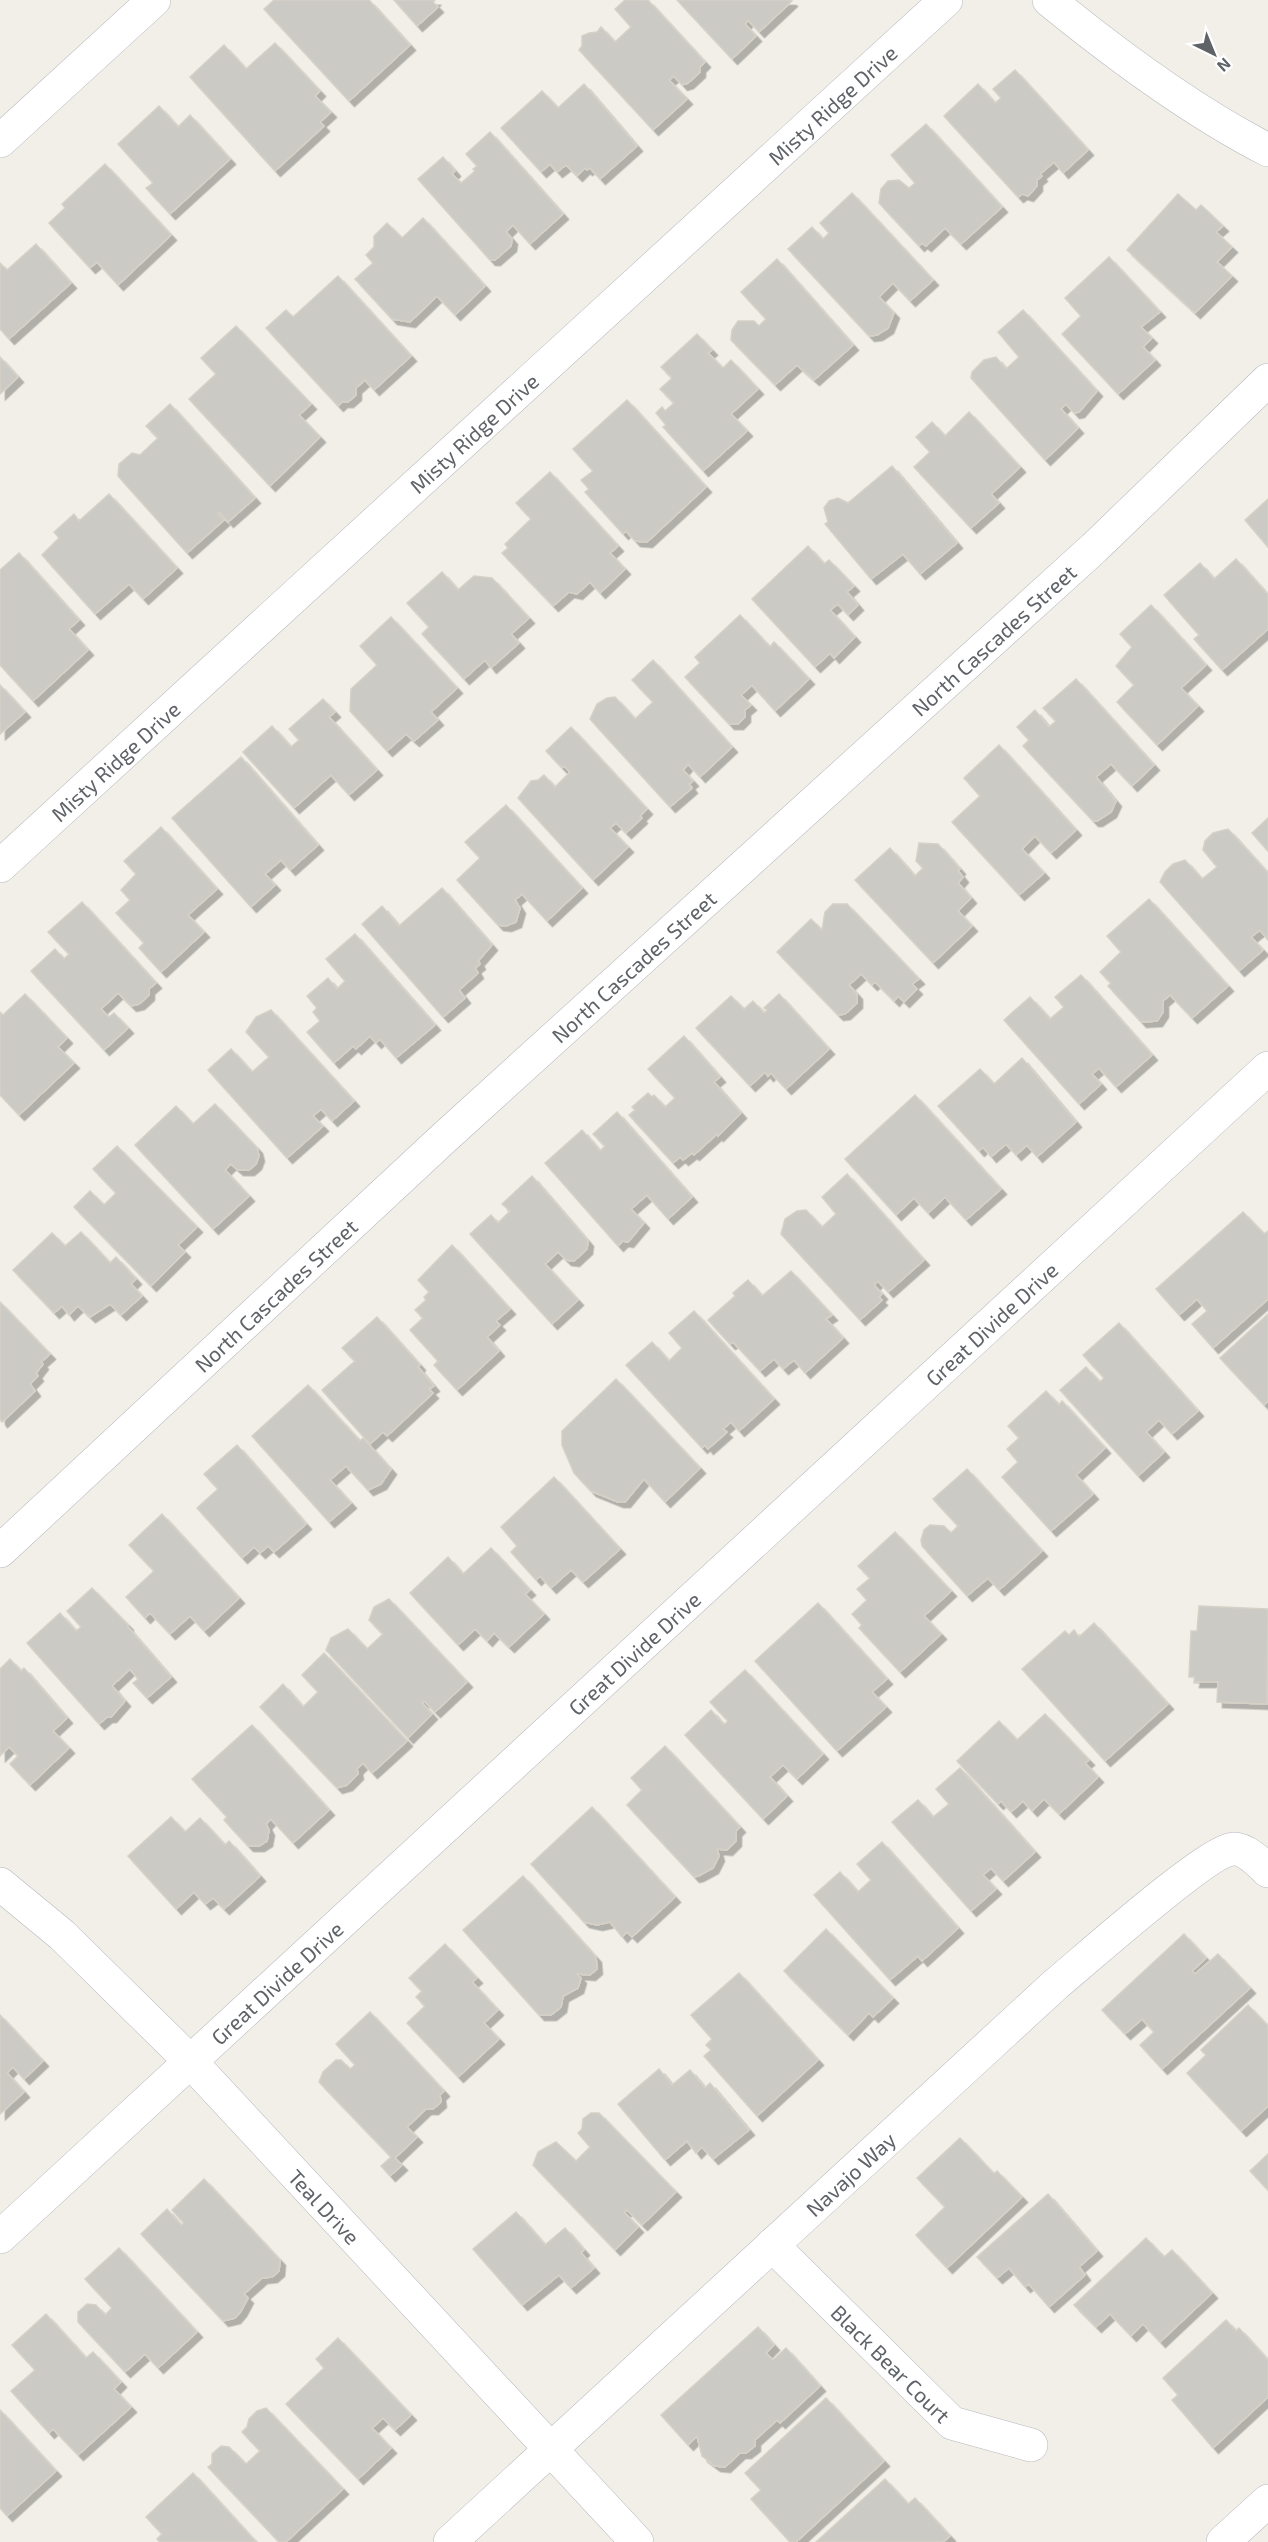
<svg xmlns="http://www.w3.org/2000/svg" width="1268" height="2542" font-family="'Exo 2',sans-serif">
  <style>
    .building { fill: #cccac5; stroke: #d6d1c6; stroke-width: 1.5; filter: url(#shadow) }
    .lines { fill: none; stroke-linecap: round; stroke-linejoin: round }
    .minor-casing { stroke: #b5b8bc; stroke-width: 34 }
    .minor { stroke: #fff; stroke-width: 33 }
    .labels { text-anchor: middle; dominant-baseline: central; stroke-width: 4.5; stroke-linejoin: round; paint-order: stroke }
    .street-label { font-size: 21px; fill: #5f6368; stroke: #fff }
  </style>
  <defs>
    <filter id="shadow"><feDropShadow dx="5.5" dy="5.5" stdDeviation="0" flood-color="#0004"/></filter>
  </defs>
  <rect width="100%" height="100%" fill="#f1efe8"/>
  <g class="building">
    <path d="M 274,0 L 369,0 L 410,45 L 349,101 L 264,9 Z"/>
    <path d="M 394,0 L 435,0 L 433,2 L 438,7 L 417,26 Z"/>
    <path d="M 625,0 L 648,0 L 705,62 L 700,67 L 700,72 L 688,83 L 682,85 L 674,76 L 669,80 L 687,99 L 653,130 L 579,50 L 582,46 L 582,36 L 589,33 L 597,32 L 601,27 L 615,42 L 631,27 L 615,9 Z"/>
    <path d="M 677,0 L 790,0 L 792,1 L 759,32 L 748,20 L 745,24 L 756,36 L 732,59 Z"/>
    <path d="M 275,43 L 320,91 L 315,96 L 331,112 L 320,122 L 324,126 L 275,171 L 190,77 L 224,45 L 246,69 Z"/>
    <path d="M 1015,70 L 1088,150 L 1063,173 L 1054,162 L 1040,174 L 1042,176 L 1037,180 L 1037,186 L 1028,196 L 1022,194 L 1018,197 L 944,116 L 978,84 L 995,103 L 1001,98 L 993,89 Z"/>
    <path d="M 584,84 L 637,146 L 600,179 L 590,168 L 587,170 L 585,168 L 577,176 L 566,165 L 557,172 L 550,164 L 541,172 L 501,128 L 542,91 L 558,108 Z"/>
    <path d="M 159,106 L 178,127 L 190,115 L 230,159 L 170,214 L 146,188 L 153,183 L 118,144 Z"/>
    <path d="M 926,124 L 1002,207 L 961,244 L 945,228 L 926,246 L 922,243 L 919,246 L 879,203 L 881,189 L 888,181 L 899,180 L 909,188 L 915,183 L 891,155 Z"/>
    <path d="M 490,132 L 563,214 L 530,244 L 513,225 L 506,232 L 512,239 L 511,246 L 495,260 L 490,260 L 418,179 L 443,157 L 455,171 L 452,174 L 461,183 L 475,171 L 473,169 L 477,166 L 466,154 Z"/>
    <path d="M 105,164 L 171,235 L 118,285 L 97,262 L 90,268 L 49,223 L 65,208 L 62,204 Z"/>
    <path d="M 852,193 L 933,280 L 910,301 L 893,283 L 879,297 L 894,313 L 888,328 L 877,335 L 869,336 L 788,249 L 812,227 L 823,239 L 829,233 L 820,223 Z"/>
    <path d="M 1178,194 L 1196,210 L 1201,205 L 1223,226 L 1216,232 L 1232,247 L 1217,262 L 1232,276 L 1195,313 L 1127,250 Z"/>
    <path d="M 423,218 L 485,286 L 455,315 L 437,296 L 410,322 L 392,319 L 355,279 L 373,263 L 366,255 L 374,247 L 374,236 L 387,223 L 402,238 Z"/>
    <path d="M 36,244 L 71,283 L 9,339 L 0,329 L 0,263 L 7,270 Z"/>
    <path d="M 1109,257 L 1160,312 L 1141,327 L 1152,338 L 1143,347 L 1155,360 L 1118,394 L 1062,334 L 1081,316 L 1065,298 Z"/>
    <path d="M 777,259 L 853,345 L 814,380 L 797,365 L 775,385 L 731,340 L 732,330 L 738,321 L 754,321 L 759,326 L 766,319 L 741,292 Z"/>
    <path d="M 338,276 L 411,356 L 374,390 L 365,380 L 356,388 L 356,395 L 348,402 L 342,402 L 338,406 L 266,328 L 286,310 L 293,317 Z"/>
    <path d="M 1023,310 L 1097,391 L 1079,412 L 1074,413 L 1066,404 L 1061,409 L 1078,428 L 1045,460 L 971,378 L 972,372 L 984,360 L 996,357 L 1006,369 L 1019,357 L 998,332 Z"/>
    <path d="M 236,326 L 311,404 L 299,415 L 320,437 L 270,486 L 189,399 L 216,374 L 201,358 Z"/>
    <path d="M 697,334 L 712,350 L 708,353 L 723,368 L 731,360 L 758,389 L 731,414 L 747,431 L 703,471 L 663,427 L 666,425 L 656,413 L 662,407 L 665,411 L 674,403 L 660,389 L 672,378 L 661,367 Z"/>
    <path d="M 0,357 L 18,377 L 0,394 Z"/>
    <path d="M 627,400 L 706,487 L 647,542 L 635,541 L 626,531 L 623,534 L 585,492 L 589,489 L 581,480 L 593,471 L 573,449 Z"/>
    <path d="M 170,404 L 255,498 L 228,522 L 220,512 L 218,514 L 224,520 L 187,553 L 118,476 L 119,464 L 132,453 L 140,455 L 158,438 L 146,426 Z"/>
    <path d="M 969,412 L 1020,467 L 991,494 L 999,503 L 971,528 L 914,467 L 930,452 L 916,437 L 932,422 L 945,436 Z"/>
    <path d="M 892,466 L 957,543 L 920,574 L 903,554 L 871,579 L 825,524 L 828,522 L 824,508 L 829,501 L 838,498 L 848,503 Z"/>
    <path d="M 550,472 L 618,546 L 610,553 L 625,569 L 600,593 L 590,582 L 577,594 L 569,592 L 553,606 L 502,553 L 508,548 L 505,544 L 531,519 L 516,503 Z"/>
    <path d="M 109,494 L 177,568 L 143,599 L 129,584 L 95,614 L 42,555 L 59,538 L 54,532 L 74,514 L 79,521 Z"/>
    <path d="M 1268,499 L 1268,547 L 1245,520 Z"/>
    <path d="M 808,546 L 824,564 L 829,560 L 854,586 L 847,592 L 858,605 L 848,615 L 838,604 L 830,610 L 855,637 L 834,658 L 830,653 L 815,667 L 752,599 Z"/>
    <path d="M 19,553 L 79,620 L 69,629 L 88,650 L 33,701 L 0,665 L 0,570 Z"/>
    <path d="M 1236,559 L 1268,595 L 1268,629 L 1222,670 L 1194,639 L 1199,635 L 1164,595 L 1200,563 L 1214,579 Z"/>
    <path d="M 442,572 L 458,590 L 474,576 L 492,578 L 529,618 L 511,634 L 519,643 L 491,668 L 485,660 L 464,679 L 422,634 L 429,627 L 407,603 Z"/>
    <path d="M 1151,605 L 1206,665 L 1181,688 L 1198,706 L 1157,745 L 1117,702 L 1134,685 L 1116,666 L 1132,647 L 1120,634 Z"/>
    <path d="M 740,615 L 770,647 L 774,642 L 809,679 L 775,711 L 752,685 L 741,695 L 751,705 L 745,710 L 745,717 L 738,724 L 729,724 L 685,677 L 700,663 L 695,657 Z"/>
    <path d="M 391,617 L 457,688 L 431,712 L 438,720 L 414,741 L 406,734 L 387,751 L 350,711 L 351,689 L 377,665 L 360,646 Z"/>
    <path d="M 653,660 L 732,747 L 700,777 L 688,764 L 683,770 L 693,781 L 689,784 L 692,788 L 670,807 L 590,719 L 597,704 L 607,698 L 615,697 L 635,719 L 653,702 L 632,680 Z"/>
    <path d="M 1076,679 L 1154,765 L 1132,786 L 1111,764 L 1096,777 L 1116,801 L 1111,812 L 1097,821 L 1093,821 L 1023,746 L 1029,740 L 1017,727 L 1035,710 L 1049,727 L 1056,721 L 1043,708 Z"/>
    <path d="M 0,685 L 25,712 L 0,734 Z"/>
    <path d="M 323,699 L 335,712 L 329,717 L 377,770 L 349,795 L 331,775 L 294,808 L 243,752 L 272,726 L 291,747 L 299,740 L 289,729 Z"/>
    <path d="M 571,727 L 647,809 L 640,816 L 642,818 L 626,833 L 616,823 L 610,828 L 628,847 L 593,880 L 518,798 L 531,781 L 538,780 L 544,775 L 555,787 L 570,772 L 564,766 L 562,768 L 546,751 Z"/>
    <path d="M 999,745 L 1076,830 L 1051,853 L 1035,836 L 1022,849 L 1044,873 L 1019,895 L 952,822 L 980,796 L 964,778 Z"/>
    <path d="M 241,757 L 318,845 L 290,870 L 281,860 L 265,874 L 275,885 L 251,907 L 172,818 Z"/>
    <path d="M 506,805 L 582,888 L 547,921 L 522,894 L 515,900 L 520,908 L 516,922 L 506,926 L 498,925 L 457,880 L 480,858 L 465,842 Z"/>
    <path d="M 1268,818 L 1268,851 L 1252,833 Z"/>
    <path d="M 161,827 L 217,889 L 188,915 L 204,932 L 161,972 L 139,948 L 144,943 L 116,913 L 130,900 L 121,890 L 136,874 L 124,861 Z"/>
    <path d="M 1228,829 L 1268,873 L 1268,940 L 1260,930 L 1251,937 L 1263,950 L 1239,971 L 1160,882 L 1165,872 L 1173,864 L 1185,860 L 1202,879 L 1217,867 L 1203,850 L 1205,841 L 1213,833 Z"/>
    <path d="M 919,843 L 938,844 L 960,869 L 958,871 L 963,877 L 958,883 L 971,898 L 958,911 L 972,926 L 933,963 L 855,880 L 890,848 L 915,876 L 923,868 L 916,861 Z"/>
    <path d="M 442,888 L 492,945 L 478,961 L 480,964 L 475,968 L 478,973 L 459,990 L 465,998 L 443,1017 L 362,924 L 382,906 L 399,926 Z"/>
    <path d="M 1149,899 L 1228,986 L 1192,1018 L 1170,995 L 1163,1001 L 1163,1012 L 1157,1021 L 1141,1022 L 1108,986 L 1111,983 L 1100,972 L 1121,952 L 1107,936 Z"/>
    <path d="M 82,902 L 156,983 L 149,989 L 149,995 L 139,1004 L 131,1006 L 118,993 L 101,1009 L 109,1017 L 114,1013 L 128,1028 L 104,1050 L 31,971 L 55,949 L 64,959 L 69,954 L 48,932 Z"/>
    <path d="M 833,904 L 847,904 L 919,979 L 912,984 L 917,989 L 904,1002 L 898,996 L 894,1001 L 875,982 L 872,985 L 861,974 L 849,985 L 857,994 L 857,1003 L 845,1014 L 838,1015 L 777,952 L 811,919 L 822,930 L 825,912 Z"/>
    <path d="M 355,934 L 435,1025 L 396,1058 L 380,1039 L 376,1043 L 370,1036 L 356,1049 L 353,1046 L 334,1063 L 307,1032 L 320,1021 L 313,1012 L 317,1008 L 307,996 L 328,978 L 337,989 L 345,981 L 326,959 Z"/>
    <path d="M 1081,975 L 1152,1055 L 1116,1087 L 1099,1068 L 1092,1074 L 1101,1084 L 1079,1104 L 1004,1020 L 1030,997 L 1050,1019 L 1064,1007 L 1055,997 Z"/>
    <path d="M 25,994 L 67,1038 L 58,1047 L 74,1063 L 19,1115 L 0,1095 L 0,1012 L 3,1015 Z"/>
    <path d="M 779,994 L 829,1049 L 786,1089 L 771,1073 L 768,1076 L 765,1072 L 750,1086 L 696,1028 L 731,996 L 744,1009 L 753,1001 L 764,1013 L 767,1010 L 764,1008 Z"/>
    <path d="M 271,1010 L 354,1101 L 332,1121 L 321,1109 L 313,1116 L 323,1126 L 287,1158 L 208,1070 L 231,1049 L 252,1072 L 269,1057 L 246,1032 L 256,1017 Z"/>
    <path d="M 684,1036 L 720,1077 L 714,1082 L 741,1113 L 718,1136 L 717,1134 L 694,1155 L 692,1153 L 683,1160 L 680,1157 L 673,1163 L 629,1115 L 635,1110 L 632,1107 L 648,1093 L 652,1097 L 654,1095 L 665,1107 L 675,1098 L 648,1069 Z"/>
    <path d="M 1022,1058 L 1076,1122 L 1037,1157 L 1027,1145 L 1016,1155 L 1006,1144 L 991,1157 L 983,1147 L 979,1151 L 938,1106 L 980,1069 L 994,1084 Z"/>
    <path d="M 915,1095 L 1001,1189 L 966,1220 L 945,1197 L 928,1213 L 914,1198 L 896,1215 L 845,1159 Z"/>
    <path d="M 215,1104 L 257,1148 L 259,1156 L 256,1164 L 249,1170 L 238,1170 L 231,1164 L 225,1170 L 249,1196 L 213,1229 L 135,1145 L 176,1106 L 193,1124 Z"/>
    <path d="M 617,1112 L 692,1197 L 668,1219 L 647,1195 L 631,1209 L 644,1223 L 628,1242 L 623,1241 L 618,1246 L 545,1163 L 582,1130 L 600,1151 L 605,1146 L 593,1134 Z"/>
    <path d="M 117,1146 L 197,1227 L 178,1245 L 185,1252 L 151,1286 L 74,1207 L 90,1191 L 104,1205 L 116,1193 L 93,1169 Z"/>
    <path d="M 847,1174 L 924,1260 L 888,1292 L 878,1281 L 874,1285 L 882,1294 L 879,1297 L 882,1300 L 860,1320 L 781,1234 L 785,1219 L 797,1211 L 806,1210 L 822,1227 L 836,1214 L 822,1197 Z"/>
    <path d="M 532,1176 L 588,1241 L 587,1249 L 574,1261 L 566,1260 L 558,1252 L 545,1264 L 578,1300 L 552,1324 L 470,1234 L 491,1215 L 498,1223 L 510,1211 L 502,1204 Z"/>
    <path d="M 1243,1212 L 1264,1234 L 1268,1231 L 1268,1299 L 1213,1348 L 1192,1324 L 1207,1311 L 1197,1299 L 1179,1315 L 1156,1289 Z"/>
    <path d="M 81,1232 L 110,1263 L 116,1257 L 136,1279 L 131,1284 L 142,1296 L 121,1315 L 110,1304 L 90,1317 L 78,1306 L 69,1315 L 62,1306 L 54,1313 L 13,1270 L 52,1233 L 65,1246 Z"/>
    <path d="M 452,1245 L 510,1309 L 496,1321 L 500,1325 L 487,1337 L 499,1351 L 457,1390 L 434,1365 L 438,1361 L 410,1330 L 423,1318 L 415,1310 L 426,1300 L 424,1297 L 429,1292 L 418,1280 Z"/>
    <path d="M 791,1271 L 832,1315 L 826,1319 L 843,1338 L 805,1373 L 794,1360 L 783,1369 L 774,1359 L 760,1371 L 733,1342 L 730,1344 L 708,1320 L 735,1296 L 733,1293 L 748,1280 L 762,1296 Z"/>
    <path d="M 0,1302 L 50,1354 L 41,1362 L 43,1364 L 36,1373 L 38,1376 L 30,1384 L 35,1391 L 2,1422 L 0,1419 Z"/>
    <path d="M 694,1311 L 774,1399 L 739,1431 L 731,1422 L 723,1429 L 727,1432 L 708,1449 L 705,1445 L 702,1448 L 626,1365 L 652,1342 L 669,1361 L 682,1348 L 669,1333 Z"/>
    <path d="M 1268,1314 L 1268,1401 L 1264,1405 L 1220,1358 Z"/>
    <path d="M 377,1317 L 420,1365 L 418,1367 L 434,1386 L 429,1389 L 433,1393 L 387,1436 L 383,1432 L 370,1444 L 322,1390 L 355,1361 L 342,1348 Z"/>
    <path d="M 1119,1323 L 1198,1411 L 1172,1434 L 1159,1420 L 1146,1432 L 1164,1452 L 1138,1476 L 1060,1390 L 1086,1367 L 1100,1382 L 1104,1378 L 1083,1355 Z"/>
    <path d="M 616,1379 L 700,1468 L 665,1502 L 644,1479 L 625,1502 L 618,1502 L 591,1491 L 574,1473 L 562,1445 L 562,1431 Z"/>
    <path d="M 308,1385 L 360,1441 L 363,1438 L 391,1469 L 381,1484 L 368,1490 L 346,1466 L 330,1480 L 351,1503 L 329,1522 L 252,1436 Z"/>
    <path d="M 1046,1391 L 1059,1405 L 1062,1401 L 1105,1448 L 1076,1475 L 1093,1494 L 1051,1531 L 1002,1477 L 1018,1462 L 1007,1449 L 1019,1438 L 1008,1426 Z"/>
    <path d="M 237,1445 L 306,1524 L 274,1552 L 268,1546 L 260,1553 L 254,1547 L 242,1558 L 197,1508 L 218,1489 L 204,1474 Z"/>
    <path d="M 967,1469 L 1042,1551 L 999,1590 L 988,1578 L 967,1596 L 922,1546 L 921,1540 L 924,1530 L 930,1525 L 944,1526 L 951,1533 L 958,1526 L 933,1499 Z"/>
    <path d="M 554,1477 L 620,1549 L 583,1582 L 571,1570 L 551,1588 L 540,1576 L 536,1580 L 511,1552 L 517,1546 L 501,1527 Z"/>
    <path d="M 162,1514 L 239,1598 L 204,1631 L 190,1616 L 170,1634 L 150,1613 L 145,1618 L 126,1597 L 154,1571 L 129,1545 Z"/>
    <path d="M 895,1532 L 951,1591 L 924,1616 L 941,1634 L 900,1672 L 859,1628 L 862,1625 L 852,1614 L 867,1600 L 857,1589 L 870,1578 L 858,1566 Z"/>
    <path d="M 491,1548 L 530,1590 L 525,1594 L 544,1614 L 509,1647 L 494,1633 L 487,1641 L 475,1629 L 458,1645 L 410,1593 L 448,1557 L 463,1574 Z"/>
    <path d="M 92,1588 L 128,1625 L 127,1626 L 171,1677 L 147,1698 L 133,1683 L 138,1679 L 130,1669 L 112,1686 L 125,1701 L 111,1717 L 107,1717 L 99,1724 L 27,1643 L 60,1613 L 76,1631 L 81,1627 L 67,1611 Z"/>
    <path d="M 389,1599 L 467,1682 L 435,1712 L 424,1701 L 422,1703 L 432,1714 L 408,1738 L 326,1650 L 331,1638 L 348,1629 L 367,1649 L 383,1634 L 369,1620 L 374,1607 Z"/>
    <path d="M 818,1603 L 887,1679 L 872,1692 L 886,1707 L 837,1751 L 755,1661 Z"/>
    <path d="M 1199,1606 L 1268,1609 L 1267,1704 L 1217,1702 L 1218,1682 L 1194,1682 L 1195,1677 L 1189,1677 L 1191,1631 L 1197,1631 Z"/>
    <path d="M 1094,1623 L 1168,1704 L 1105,1761 L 1022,1669 L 1065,1631 L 1069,1635 L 1074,1630 L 1079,1637 Z"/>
    <path d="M 324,1653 L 407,1741 L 372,1773 L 363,1763 L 357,1769 L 358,1774 L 347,1785 L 337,1788 L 260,1707 L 283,1684 L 303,1707 L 318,1692 L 302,1675 Z"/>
    <path d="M 10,1659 L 21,1671 L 24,1668 L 67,1718 L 53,1731 L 69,1748 L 30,1785 L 10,1764 L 18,1756 L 9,1747 L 0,1756 L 0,1669 Z"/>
    <path d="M 745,1670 L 823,1754 L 797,1779 L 783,1765 L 770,1777 L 787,1796 L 763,1819 L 685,1735 L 711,1710 L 724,1725 L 728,1721 L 710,1702 Z"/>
    <path d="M 1045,1714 L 1089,1760 L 1085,1763 L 1098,1777 L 1059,1814 L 1044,1799 L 1032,1811 L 1023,1801 L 1011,1812 L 1001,1801 L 998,1804 L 957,1761 L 999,1721 L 1017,1740 Z"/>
    <path d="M 252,1725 L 329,1810 L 293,1843 L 271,1819 L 266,1824 L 269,1830 L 267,1841 L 259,1846 L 248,1846 L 224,1820 L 227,1817 L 192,1779 Z"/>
    <path d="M 665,1746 L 740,1827 L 736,1831 L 736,1841 L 727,1850 L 717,1849 L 719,1856 L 713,1868 L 698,1876 L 694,1877 L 627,1805 L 642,1790 L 631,1778 Z"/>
    <path d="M 960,1768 L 1035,1852 L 1003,1881 L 991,1868 L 983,1875 L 996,1889 L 971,1911 L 892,1822 L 918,1800 L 933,1817 L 949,1804 L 936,1789 Z"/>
    <path d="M 592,1807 L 675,1897 L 632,1937 L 627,1932 L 622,1937 L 610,1922 L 597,1925 L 584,1922 L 531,1864 Z"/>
    <path d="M 171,1817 L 185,1832 L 200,1818 L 225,1845 L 229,1841 L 260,1876 L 224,1909 L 213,1898 L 205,1904 L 194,1892 L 176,1909 L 128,1856 Z"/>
    <path d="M 882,1842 L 958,1928 L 922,1961 L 918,1956 L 890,1980 L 814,1895 L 840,1872 L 858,1892 L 871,1880 L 857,1864 Z"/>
    <path d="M 523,1876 L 596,1957 L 597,1969 L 590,1975 L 577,1974 L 581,1978 L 578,1988 L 563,1996 L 561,2007 L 551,2015 L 539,2015 L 463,1930 Z"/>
    <path d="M 826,1929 L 893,1998 L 873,2017 L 869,2013 L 848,2035 L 784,1971 Z"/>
    <path d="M 1184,1934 L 1206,1958 L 1192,1971 L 1195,1974 L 1218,1954 L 1250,1988 L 1162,2069 L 1140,2045 L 1154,2032 L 1142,2019 L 1125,2034 L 1102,2010 Z"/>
    <path d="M 445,1944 L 477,1978 L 472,1982 L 498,2010 L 484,2023 L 499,2039 L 458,2077 L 407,2023 L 425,2006 L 416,1997 L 422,1991 L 409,1978 Z"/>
    <path d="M 739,1973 L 818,2060 L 757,2116 L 704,2056 L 711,2050 L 706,2045 L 712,2039 L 691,2015 Z"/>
    <path d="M 1248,2005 L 1268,2026 L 1268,2106 L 1241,2131 L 1187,2073 L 1206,2055 L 1201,2050 Z"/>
    <path d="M 370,2012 L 444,2091 L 440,2095 L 441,2102 L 433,2109 L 426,2109 L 407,2127 L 417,2137 L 395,2158 L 402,2165 L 390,2176 L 381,2166 L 391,2157 L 319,2082 L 323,2072 L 336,2060 L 341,2060 L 350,2069 L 355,2065 L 336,2044 Z"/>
    <path d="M 0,2015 L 43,2061 L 24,2079 L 13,2067 L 7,2073 L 24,2092 L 0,2114 Z"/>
    <path d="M 659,2069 L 672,2085 L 690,2070 L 705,2088 L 710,2083 L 749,2130 L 713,2159 L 702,2147 L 696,2153 L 687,2141 L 665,2160 L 618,2104 Z"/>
    <path d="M 591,2113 L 599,2113 L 676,2192 L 642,2225 L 627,2210 L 624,2212 L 638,2227 L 615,2250 L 533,2165 L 538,2152 L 556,2142 L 576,2161 L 590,2147 L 578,2133 L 582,2129 L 583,2119 Z"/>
    <path d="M 960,2138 L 994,2174 L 997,2171 L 1022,2197 L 947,2268 L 916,2235 L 945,2207 L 917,2178 Z"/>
    <path d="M 1268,2154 L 1268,2190 L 1250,2171 Z"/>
    <path d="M 204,2179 L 280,2260 L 279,2271 L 272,2277 L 262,2278 L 244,2294 L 248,2298 L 241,2311 L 235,2318 L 223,2321 L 141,2234 L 167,2209 L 181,2225 L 184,2223 L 172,2210 Z"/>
    <path d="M 1048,2194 L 1097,2251 L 1079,2267 L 1085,2275 L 1049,2307 L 1029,2284 L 1025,2287 L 1009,2268 L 997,2278 L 977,2257 Z"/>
    <path d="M 516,2212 L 545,2245 L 565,2228 L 584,2250 L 581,2253 L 594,2268 L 571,2288 L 559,2275 L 522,2305 L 473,2249 Z"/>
    <path d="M 1146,2238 L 1164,2257 L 1172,2250 L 1212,2293 L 1160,2342 L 1143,2324 L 1131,2336 L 1110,2314 L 1096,2327 L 1074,2305 Z"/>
    <path d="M 119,2248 L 197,2332 L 158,2368 L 145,2354 L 125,2372 L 78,2322 L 78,2312 L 87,2304 L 96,2305 L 105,2315 L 112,2308 L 85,2279 Z"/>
    <path d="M 46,2314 L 86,2358 L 93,2352 L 121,2382 L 114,2389 L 131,2407 L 78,2455 L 53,2429 L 49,2433 L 11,2391 L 35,2370 L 12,2345 Z"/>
    <path d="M 1226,2320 L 1236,2331 L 1239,2328 L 1268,2360 L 1268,2397 L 1213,2448 L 1172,2400 L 1178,2395 L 1163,2378 Z"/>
    <path d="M 758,2327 L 774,2345 L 766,2353 L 773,2360 L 786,2348 L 820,2386 L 780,2423 L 777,2420 L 755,2440 L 755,2446 L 746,2453 L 740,2453 L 725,2467 L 715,2466 L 702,2456 L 697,2436 L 688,2445 L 661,2415 Z"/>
    <path d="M 338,2338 L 411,2415 L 395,2430 L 383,2418 L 372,2428 L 391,2448 L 358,2479 L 286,2404 L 324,2368 L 316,2359 Z"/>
    <path d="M 826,2398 L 884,2461 L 796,2542 L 790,2542 L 751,2499 L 761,2490 L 745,2473 Z"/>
    <path d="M 266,2408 L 343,2489 L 286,2542 L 279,2542 L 208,2467 L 212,2464 L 212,2454 L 221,2446 L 229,2447 L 246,2464 L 260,2451 L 242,2432 L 247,2427 L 249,2419 L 257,2411 Z"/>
    <path d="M 0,2410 L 56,2471 L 7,2516 L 0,2508 Z"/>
    <path d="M 193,2473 L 256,2542 L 160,2542 L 157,2539 L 162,2534 L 146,2517 Z"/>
    <path d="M 885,2479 L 908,2504 L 915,2498 L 950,2536 L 943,2542 L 816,2542 Z"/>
  </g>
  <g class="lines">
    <g class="minor-casing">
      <g id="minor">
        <path d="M 1049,0 C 1114,53 1194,112 1268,150"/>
        <path d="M 0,141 L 154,0"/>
        <path id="s1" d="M 0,866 L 946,0"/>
        <path id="s2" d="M 0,1551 L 445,1137 L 1094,548 L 1268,380"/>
        <path id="s3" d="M 0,1884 L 62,1935 L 189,2060 L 637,2542"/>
        <path id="s4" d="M 0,2237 L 1268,1068"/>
        <path id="s5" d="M 772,2245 L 952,2423 L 1031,2445"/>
        <path id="s6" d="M 450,2542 L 1056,1984 C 1083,1962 1209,1849 1234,1849 C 1246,1849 1260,1863 1268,1871"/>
        <path d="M 1223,2542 L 1268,2501"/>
      </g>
    </g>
    <use href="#minor" class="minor"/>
  </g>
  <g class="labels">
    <g class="street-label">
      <text stroke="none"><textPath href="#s1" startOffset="1128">Misty Ridge Drive</textPath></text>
      <text stroke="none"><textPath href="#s1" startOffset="642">Misty Ridge Drive</textPath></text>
      <text stroke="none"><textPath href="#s2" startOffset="1348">North Cascades Street</textPath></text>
      <text stroke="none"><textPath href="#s1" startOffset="156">Misty Ridge Drive</textPath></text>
      <text stroke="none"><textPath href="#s2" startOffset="862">North Cascades Street</textPath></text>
      <text stroke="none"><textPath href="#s2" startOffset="376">North Cascades Street</textPath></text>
      <text stroke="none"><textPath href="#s4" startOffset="1348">Great Divide Drive</textPath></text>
      <text stroke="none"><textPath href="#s4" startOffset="862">Great Divide Drive</textPath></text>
      <text stroke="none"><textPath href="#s4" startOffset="376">Great Divide Drive</textPath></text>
      <text stroke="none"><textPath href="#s6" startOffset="544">Navajo Way</textPath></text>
      <text stroke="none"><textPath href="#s3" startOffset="458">Teal Drive</textPath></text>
      <text stroke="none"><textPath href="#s5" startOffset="168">Black Bear Court</textPath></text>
    </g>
  </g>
  <g transform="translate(1214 54) rotate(137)" stroke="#ffffff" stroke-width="4.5" paint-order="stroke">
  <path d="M0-4.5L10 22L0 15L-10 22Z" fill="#5f6368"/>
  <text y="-9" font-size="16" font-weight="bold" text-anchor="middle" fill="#5f6368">N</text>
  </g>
</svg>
